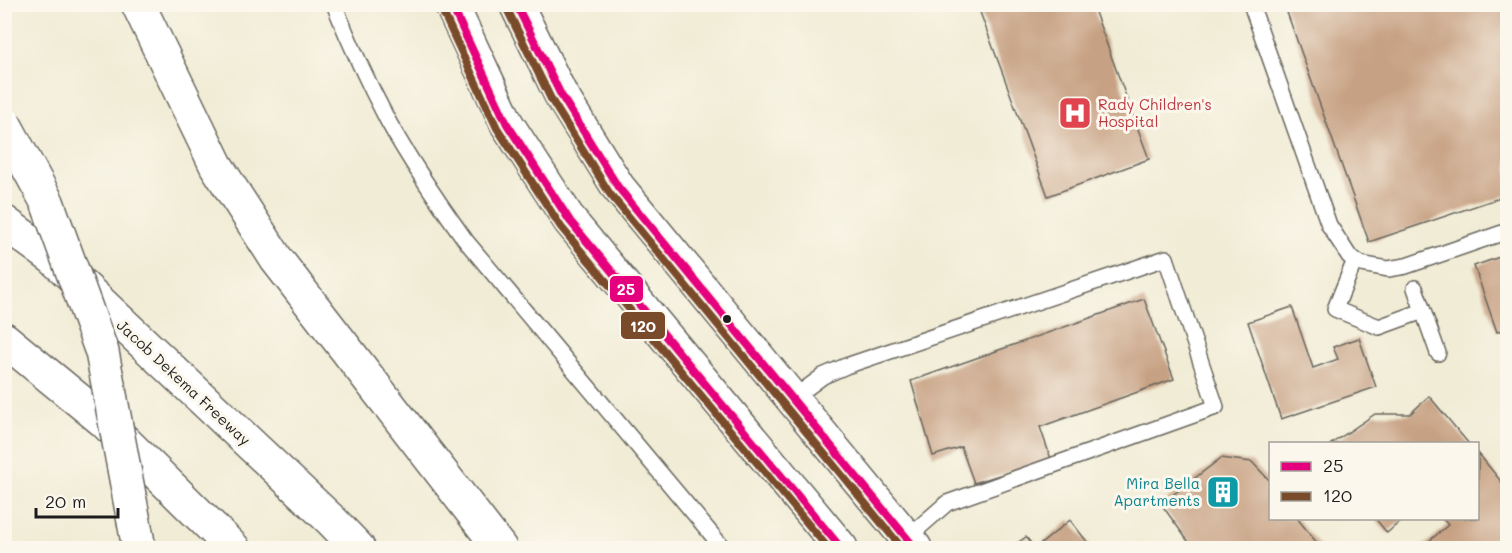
<svg xmlns="http://www.w3.org/2000/svg" width="1512" height="553" font-family="Mali,sans-serif">
  <style>
    .building { fill: #c7a183 }
    .lines { fill: none; stroke-linecap: round; stroke-linejoin: round }
    .lane-casing { stroke: #67655d; stroke-width: 18 }
    .secondary-casing { stroke: #67655d; stroke-width: 36 }
    .highway-casing { stroke: #67655d; stroke-width: 36 }
    .lane { stroke: #fff; stroke-width: 15 }
    .secondary { stroke: #fff; stroke-width: 33 }
    .highway { stroke: #fff; stroke-width: 33 }
    .highway-bridge-casing { stroke: #67655d; stroke-width: 36; stroke-linecap: butt }
    .highway-bridge { stroke: #fff; stroke-width: 33 }
    .bus-1-casing { stroke: #fbf7ec; stroke-width: 12 }
    .bus-2-casing { stroke: #fbf7ec; stroke-width: 12 }
    .bus-1 { stroke: #e5007d; stroke-width: 8 }
    .bus-2 { stroke: #7a4b2a; stroke-width: 8 }
    .bus-dot { fill: #1c1c1c; stroke: #fbf7ec; stroke-width: 2 }
    .labels { text-anchor: middle; dominant-baseline: central; stroke-width: 6; stroke-linejoin: round; paint-order: stroke }
    .health-label { font-size: 15px; fill: #be3a42; stroke: #fbf7ec; text-anchor: start }
    .street-label { font-size: 15px; fill: #1c1c1c; stroke: #fbf7ec }
    .culture-label { font-size: 15px; fill: #0d838f; stroke: #fbf7ec; text-anchor: end }
    .line-badge { stroke: #fbf7ec; stroke-width: 2 }
    .badge-label { font-size: 16px; text-anchor: middle; font-weight: bold; fill: #fff }
  </style>
  <rect width="100%" height="100%" fill="#fbf7ec"/>
  <filter id="ink" filterUnits="userSpaceOnUse"><feTurbulence type="fractalNoise" baseFrequency=".0167" numOctaves="2"/><feDisplacementMap in="SourceGraphic" scale="12" xChannelSelector="R" yChannelSelector="G"/><feConvolveMatrix kernelMatrix="1 2 1 2 8 2 1 2 1" color-interpolation-filters="sRGB"/></filter>
  <filter id="wash" filterUnits="userSpaceOnUse"><feTurbulence type="fractalNoise" baseFrequency=".008" numOctaves="4" result="noise"/><feDisplacementMap in="SourceGraphic" scale="24" xChannelSelector="R" yChannelSelector="G"/><feGaussianBlur stdDeviation="1.35" result="paint"/><feColorMatrix in="noise" values="0 0 0 0 0 0 0 0 0 0 0 0 0 0 0 0 0 1.4 0 .05"/><feComposite in="paint" operator="in"/></filter>
  <g filter="url(#wash)">
    <rect width="100%" height="100%" fill="#f1ecd5"/>
    <g id="blocks">
      <g class="building">
        <path d="M 977,4 L 1092,4 L 1149,159 L 1048,196 Z"/>
        <path d="M 1284,4 L 1508,4 L 1508,195 L 1369,242 Z"/>
        <path d="M 1508,254 L 1508,328 L 1497,332 L 1474,266 Z"/>
        <path d="M 1144,299 L 1174,379 L 1040,427 L 1051,459 L 974,483 L 961,447 L 933,456 L 911,381 Z"/>
        <path d="M 1292,307 L 1313,368 L 1338,359 L 1333,347 L 1359,338 L 1376,387 L 1281,419 L 1248,322 Z"/>
        <path d="M 1429,396 L 1469,444 L 1331,444 L 1375,414 L 1410,414 Z"/>
        <path d="M 1478,453 L 1508,490 L 1508,548 L 1421,548 L 1448,525 L 1442,518 L 1478,518 Z"/>
        <path d="M 1221,458 L 1252,462 L 1270,481 L 1270,518 L 1297,518 L 1321,548 L 1193,548 L 1161,504 Z"/>
        <path d="M 1375,518 L 1404,518 L 1387,533 Z"/>
        <path d="M 1070,520 L 1092,548 L 1036,548 Z"/>
        <path d="M 1026,537 L 1035,548 L 1010,548 Z"/>
      </g>
    </g>
  </g>
  <g filter="url(#ink)">
    <use href="#blocks" fill-opacity="0" stroke="#67655d" stroke-width="1.5"/>
    <g class="lines">
      <g class="lane-casing">
        <g id="lane">
          <path d="M 334,4 C 350,44 368,83 388,121 C 411,163 438,202 466,241 L 723,548"/>
          <path d="M 1251,4 L 1329,225 L 1349,256 L 1361,264 L 1388,269 L 1406,266 L 1508,231"/>
          <path d="M 1355,260 L 1335,309 L 1379,327 L 1423,311 L 1415,288"/>
          <path d="M 1423,311 L 1438,353"/>
          <path d="M 792,399 L 823,376 L 846,366 L 1166,258 L 1216,407 L 947,503 L 907,538"/>
        </g>
      </g>
      <g class="secondary-casing">
        <g id="secondary">
          <path d="M 451,4 L 507,124 L 570,221 L 841,548"/>
          <path d="M 516,4 L 561,95 L 618,187 L 915,548"/>
        </g>
      </g>
      <g class="highway-casing">
        <g id="highway">
          <path d="M 138,4 L 216,165 L 277,260 L 500,548"/>
          <path d="M 4,222 L 53,258 L 332,521 L 358,548"/>
          <path d="M 4,339 L 104,421 L 233,548"/>
        </g>
      </g>
      <use href="#lane" class="lane"/>
      <use href="#secondary" class="secondary"/>
      <use href="#highway" class="highway"/>
      <g class="highway-bridge-casing">
        <path id="highway-bridge" d="M 4,123 L 47,202 L 102,352 L 139,548"/>
      </g>
      <use href="#highway-bridge" class="highway-bridge"/>
      <g class="bus-1-casing">
        <g id="bus-1">
          <path d="M 451,4 L 507,124 L 570,221 L 841,548"/>
          <path d="M 516,4 L 561,95 L 618,187 L 915,548"/>
        </g>
      </g>
      <g class="bus-2-casing">
        <g id="bus-2">
          <path d="M 441,8 L 497,128 L 561,227 L 828,548"/>
          <path d="M 507,9 L 552,101 L 610,194 L 902,548"/>
        </g>
      </g>
      <use href="#bus-1" class="bus-1"/>
      <use href="#bus-2" class="bus-2"/>
    </g>
  </g>
  <defs>
    <g id="hospital-square" transform="scale(1.725)"><rect x="-9" y="-9" width="18" height="18" rx="4" fill="#e0444e" stroke="#fbf7ec"/><path d="M-5-5h3v3.5h4V-5h3V5h-3V1.5h-4V5h-3Z" fill="#fff"/></g>
    <g id="building-square" transform="scale(1.725)"><rect x="-9" y="-9" width="18" height="18" rx="4" fill="#0f9aa8" stroke="#fbf7ec"/><path d="M-4-6H4V6H1V3H-1V6H-4ZM-2.5-4.3h1.7v1.8h-1.7ZM.8-4.3h1.7v1.8H.8ZM-2.5-1h1.7V.8h-1.7ZM.8-1h1.7V.8H.8Z" fill="#fff"/></g>
  </defs>
  <g fill-rule="evenodd">
    <use href="#hospital-square" x="1075" y="113"/>
    <use href="#building-square" x="1223" y="492"/>
  </g>
  <circle class="bus-dot" cx="727" cy="319" r="5"/>
  <g class="labels">
    <g class="health-label">
      <text x="1098" y="104">Rady Children's<tspan x="1098" dy="17">Hospital</tspan></text>
    </g>
    <g class="street-label">
      <text transform="translate(184 382) rotate(43)">Jacob Dekema Freeway</text>
    </g>
    <g class="culture-label">
      <text x="1200" y="483">Mira Bella<tspan x="1200" dy="17">Apartments</tspan></text>
    </g>
  </g>
  <g class="line-badge">
    <rect x="609" y="275" width="35" height="28" rx="6" fill="#e5007d"/>
    <rect x="620" y="311" width="46" height="29" rx="6" fill="#7a4b2a"/>
  </g>
  <g class="badge-label">
    <text x="626" y="295">25</text>
    <text x="643" y="332">120</text>
  </g>
  <rect width="1512" height="553" fill="none" stroke="#fbf7ec" stroke-width="24"/>
  <rect x="1269" y="442" width="210" height="78" fill="#fbf7ec" stroke="#a29f99" stroke-width="1.5"/>
  <rect x="1281" y="462" width="30" height="9" fill="#e5007d" stroke="#a29f99" stroke-width="1.5"/>
  <text x="1323" y="472" font-size="18" fill="#1c1c1c">25</text>
  <rect x="1281" y="492" width="30" height="9" fill="#7a4b2a" stroke="#a29f99" stroke-width="1.5"/>
  <text x="1323" y="502" font-size="18" fill="#1c1c1c">120</text>
  <path d="M36 508v9h82v-9" fill="none" stroke="#1c1c1c" stroke-width="3"/>
  <text x="45" y="508" font-size="18" fill="#1c1c1c" stroke="#fbf7ec" stroke-width="4.5" paint-order="stroke">20 m</text>
</svg>
